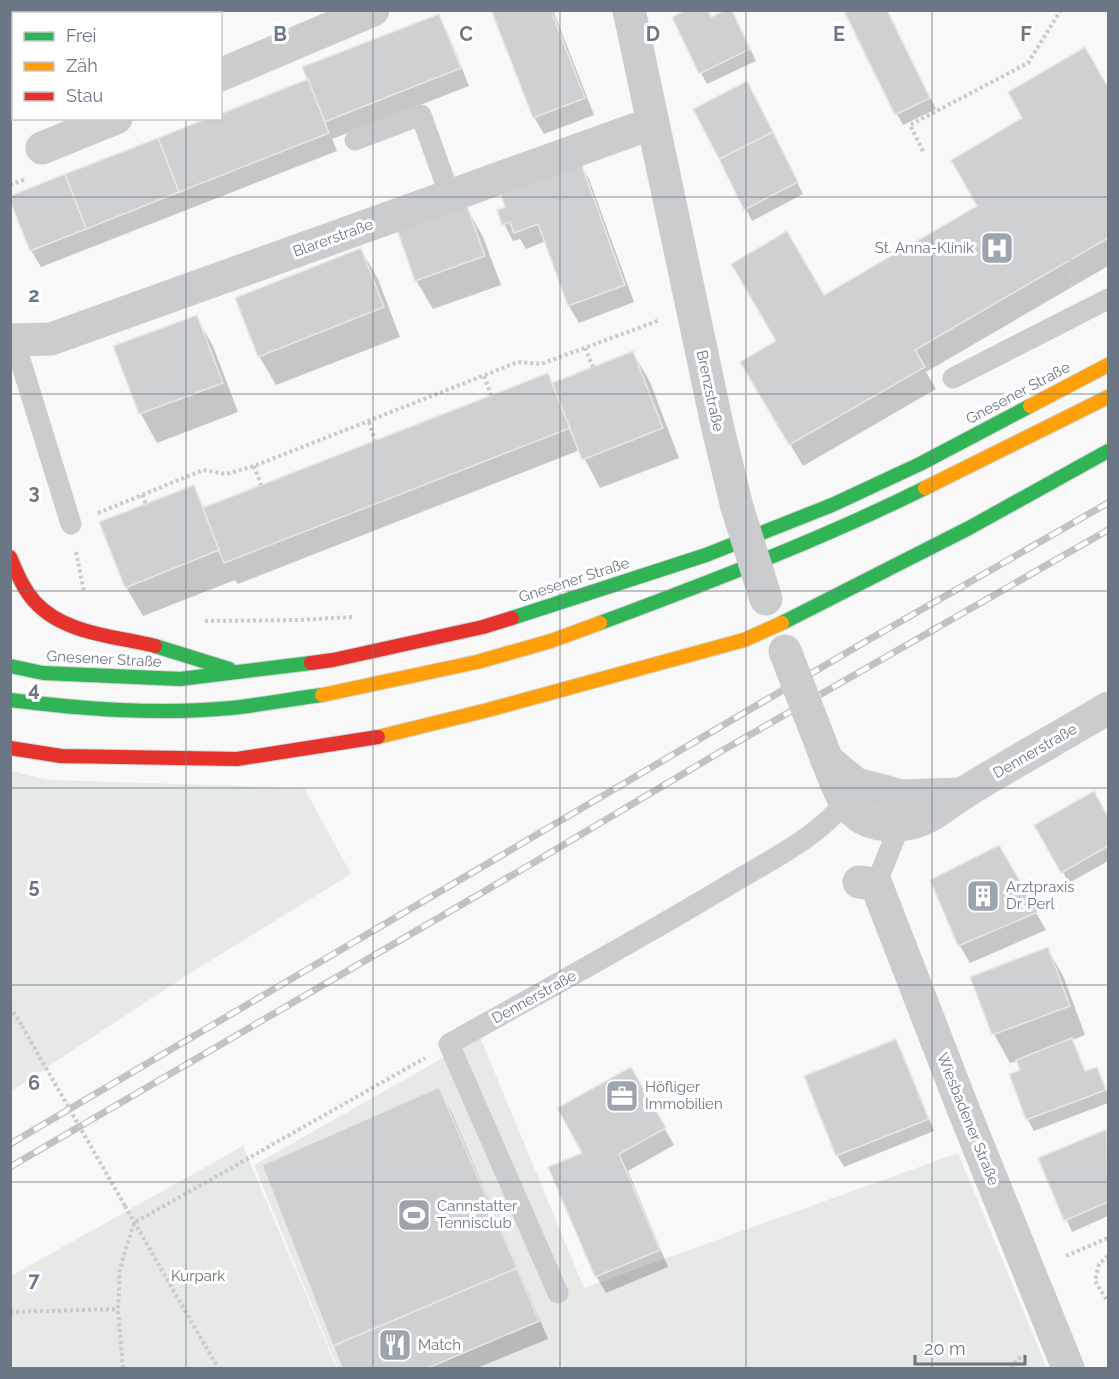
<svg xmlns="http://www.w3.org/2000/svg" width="1119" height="1379" font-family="Raleway,sans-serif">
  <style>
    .green { fill: #e6e9e5 }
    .shadow { fill: #0003 }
    .building { fill: #ced0d1; stroke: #e8e8e7; stroke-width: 1.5 }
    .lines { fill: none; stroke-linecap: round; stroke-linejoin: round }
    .fast-casing { stroke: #d4d5d5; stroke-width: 16 }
    .slow-casing { stroke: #d4d5d5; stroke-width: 16 }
    .jam-casing { stroke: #d4d5d5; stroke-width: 16 }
    .path { stroke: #c9cacb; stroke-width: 4; stroke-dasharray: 3 3; stroke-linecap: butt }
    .lane { stroke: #cbccce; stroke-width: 21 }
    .street { stroke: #cbccce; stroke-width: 33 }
    .fast { stroke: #30b455; stroke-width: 14 }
    .slow { stroke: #ff9f0a; stroke-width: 14 }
    .jam { stroke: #e5322d; stroke-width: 14 }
    .rail-casing { stroke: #c2c2c3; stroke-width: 7 }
    .rail { stroke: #fff; stroke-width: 4.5; stroke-dasharray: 14; stroke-linecap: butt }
    .path-bridge { stroke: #c9cacb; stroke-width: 4; stroke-dasharray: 3 3; stroke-linecap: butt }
    .street-bridge { stroke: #cbccce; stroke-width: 33 }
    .grid { fill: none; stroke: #6b7784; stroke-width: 1.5; stroke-opacity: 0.55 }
    .labels { text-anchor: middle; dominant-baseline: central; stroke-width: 6; stroke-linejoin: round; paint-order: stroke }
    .street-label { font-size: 15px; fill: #6b7784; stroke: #fff }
    .poi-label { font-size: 15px; fill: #6b7784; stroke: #fff; text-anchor: start }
    .park-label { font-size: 15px; fill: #667765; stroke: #fff }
    .grid-label { font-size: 20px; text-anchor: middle; font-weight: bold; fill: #6b7784; stroke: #fff; stroke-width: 6; stroke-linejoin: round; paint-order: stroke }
  </style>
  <rect width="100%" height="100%" fill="#f8f8f8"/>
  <g class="green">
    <path d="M 11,771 L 49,780 L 304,788 L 351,874 L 190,973 L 11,1091 Z"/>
    <path d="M 480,1037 L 584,1288 L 958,1153 L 1047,1368 L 338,1368 L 254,1165 Z"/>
    <path d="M 243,1146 L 337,1368 L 11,1368 L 11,1276 Z"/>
  </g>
  <g class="shadow">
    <path d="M 493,10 L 553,10 L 594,115 L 544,134 L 534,117 Z"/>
    <path d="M 886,10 L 936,109 L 903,125 L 897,114 Z"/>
    <path d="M 438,16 L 448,33 L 469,86 L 332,139 L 337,151 L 41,267 L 31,250 L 220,118 L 310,80 Z"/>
    <path d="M 711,19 L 737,21 L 756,61 L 707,84 L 701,73 Z"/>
    <path d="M 1085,49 L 1108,90 L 1108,266 L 926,372 L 936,389 L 803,466 L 742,363 L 778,342 L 824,297 L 980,207 Z"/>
    <path d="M 753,94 L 803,194 L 752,221 L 695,109 Z"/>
    <path d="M 579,162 L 589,179 L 634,302 L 579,323 L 569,306 L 546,241 L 526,249 L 520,239 L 513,241 L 504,224 L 507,208 Z"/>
    <path d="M 467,208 L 483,237 L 501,285 L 433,309 L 416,280 Z"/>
    <path d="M 361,250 L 378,279 L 400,337 L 276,385 L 259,356 Z"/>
    <path d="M 196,317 L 213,346 L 238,412 L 157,443 L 141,414 L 115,347 Z"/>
    <path d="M 633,353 L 650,382 L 679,458 L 600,488 L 580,450 L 238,584 L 235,580 L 143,616 L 126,587 L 193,487 L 205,509 L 547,374 L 553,384 Z"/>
    <path d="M 1093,793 L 1108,820 L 1108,861 L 1069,883 L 1037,825 Z"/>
    <path d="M 998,847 L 1046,930 L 970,963 L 960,946 L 932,880 Z"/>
    <path d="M 1048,949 L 1064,978 L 1085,1035 L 1072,1040 L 1086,1072 L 1097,1069 L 1108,1093 L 1108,1103 L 1034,1131 L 1028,1120 L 1011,1075 L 1022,1071 L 1018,1061 L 1010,1063 L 994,1034 Z"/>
    <path d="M 896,1041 L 902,1052 L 934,1131 L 844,1167 L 837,1155 Z"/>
    <path d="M 631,1069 L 674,1145 L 628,1171 L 668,1267 L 606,1293 L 596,1276 L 584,1153 Z"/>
    <path d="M 438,1089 L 451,1111 L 548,1339 L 477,1368 L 344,1368 L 334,1345 Z"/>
    <path d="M 1107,1131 L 1108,1134 L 1108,1216 L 1072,1232 L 1040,1159 Z"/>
  </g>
  <g class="building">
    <path d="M 491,10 L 551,10 L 585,98 L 533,118 Z"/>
    <path d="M 686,10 L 708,10 L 711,17 L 725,10 L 732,10 L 750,49 L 699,74 L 672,17 Z"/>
    <path d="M 850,10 L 887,10 L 930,98 L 895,115 L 845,13 Z"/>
    <path d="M 439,14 L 461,68 L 324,122 L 302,67 Z"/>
    <path d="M 1085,47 L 1108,87 L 1108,238 L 915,350 L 925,367 L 789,445 L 740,362 L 776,341 L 731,264 L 787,231 L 824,295 L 977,206 L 951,160 L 1022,118 L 1008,92 Z"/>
    <path d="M 308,79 L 329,133 L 179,192 L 158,138 L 208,118 L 220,118 L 220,114 Z"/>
    <path d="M 747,81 L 773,132 L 719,159 L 693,109 Z"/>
    <path d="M 773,132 L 798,182 L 744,210 L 719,159 Z"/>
    <path d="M 158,138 L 179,192 L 86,229 L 65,174 Z"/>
    <path d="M 580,160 L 625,285 L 568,306 L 538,224 L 514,233 L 510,222 L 502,225 L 497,210 L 505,207 L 499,189 Z"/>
    <path d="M 65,174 L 86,229 L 30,251 L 10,201 L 10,196 Z"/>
    <path d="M 467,206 L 485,256 L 415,281 L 397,230 Z"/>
    <path d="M 361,248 L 384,307 L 258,357 L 235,298 Z"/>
    <path d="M 197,315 L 223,383 L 139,414 L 113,346 Z"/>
    <path d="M 633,351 L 663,428 L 582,460 L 552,383 Z"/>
    <path d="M 548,373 L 570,428 L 224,563 L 202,508 Z"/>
    <path d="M 194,485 L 219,550 L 125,588 L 99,522 Z"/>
    <path d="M 1094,791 L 1108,817 L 1108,846 L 1061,873 L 1034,825 Z"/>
    <path d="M 999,845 L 1038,912 L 958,946 L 930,880 Z"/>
    <path d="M 1048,947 L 1070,1006 L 992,1035 L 970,977 Z"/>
    <path d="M 1072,1038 L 1085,1071 L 1097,1067 L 1106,1090 L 1026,1120 L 1009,1074 L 1020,1070 L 1016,1060 Z"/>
    <path d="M 896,1039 L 929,1119 L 836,1156 L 804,1076 Z"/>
    <path d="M 631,1067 L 666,1128 L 619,1154 L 660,1250 L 595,1277 L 548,1167 L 582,1153 L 557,1108 Z"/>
    <path d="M 439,1087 L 517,1268 L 333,1346 L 262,1165 Z"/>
    <path d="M 1107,1129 L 1108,1202 L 1064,1221 L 1038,1158 Z"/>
    <path d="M 517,1268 L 539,1321 L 428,1368 L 342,1368 L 333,1346 Z"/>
  </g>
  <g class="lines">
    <g class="fast-casing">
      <g id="fast">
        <path d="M 512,618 L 706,555 L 832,505 L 920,464 L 1030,406"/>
        <path d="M 600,623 C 710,582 820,540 925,488"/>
        <path d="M 782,623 L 969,528 L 1108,451"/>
        <path d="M 155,646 L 229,669"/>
        <path d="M 10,666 L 43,673 L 180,679 L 311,663"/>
        <path d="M 10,700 C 82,709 157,715 231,708 C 261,705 291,699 322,695"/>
      </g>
    </g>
    <g class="slow-casing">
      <g id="slow">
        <path d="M 1030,406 L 1108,365"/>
        <path d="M 925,488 L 1108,397"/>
        <path d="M 322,695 L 477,662 L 551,641 L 600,623"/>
        <path d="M 378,737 L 488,710 L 744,640 L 782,623"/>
      </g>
    </g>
    <g class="jam-casing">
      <g id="jam">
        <path d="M 10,557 C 17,573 23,589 35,602 C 64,634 115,636 155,646"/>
        <path d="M 311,663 L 333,660 L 483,627 L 512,618"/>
        <path d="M 10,748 L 61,756 L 237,759 L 378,737"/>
      </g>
    </g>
    <g class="path">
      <path d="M 923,151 L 910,125 L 1028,63 L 1061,10"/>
      <path d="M 10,185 L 26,179"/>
      <path d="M 1071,259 L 1071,286"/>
      <path d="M 585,348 L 593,367"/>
      <path d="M 484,376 L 491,395"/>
      <path d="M 369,422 L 375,441"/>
      <path d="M 254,466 L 261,485"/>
      <path d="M 142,495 L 146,504"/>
      <path d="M 98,513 L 203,470 L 226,474 L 254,466 L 518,362 L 541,364 L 660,320"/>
      <path d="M 76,552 L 84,592"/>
      <path d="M 205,621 L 298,620 L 353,617"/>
      <path d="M 10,1007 L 22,1026"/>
      <path d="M 125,1206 L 218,1368"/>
      <path d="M 1066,1256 L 1108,1238"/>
      <path d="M 1108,1256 L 1099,1264 L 1095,1281 L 1108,1302"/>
      <path d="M 10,1312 L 118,1309"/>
      <path d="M 123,1368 L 118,1309 L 120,1268 L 134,1223 L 425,1058"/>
      <path d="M 1011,1368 L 1017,1359 L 1025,1356"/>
    </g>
    <g class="lane">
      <path d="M 355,140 L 421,115 L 450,196"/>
      <path d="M 14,340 L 71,524"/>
      <path d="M 953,378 L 1108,299"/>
      <path d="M 876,884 L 904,815"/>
      <path d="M 558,1293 L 449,1044 C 540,993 632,943 722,889 C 762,864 828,834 851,792"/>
    </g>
    <g class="street">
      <path d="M 629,10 L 718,429 L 737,507"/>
      <path d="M 56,14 L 65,10"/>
      <path d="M 10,32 L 14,30"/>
      <path d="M 220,75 L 373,10"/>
      <path d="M 42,148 L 116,118"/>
      <path d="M 10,340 L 51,339 L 653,123"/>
      <path d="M 827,760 C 835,779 841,802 858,815 C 873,827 898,827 915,822 C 933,817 947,803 962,794 C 1010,764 1060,737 1108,708"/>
      <path d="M 827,760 L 856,784 L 887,792 L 901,796 L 961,794"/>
      <path d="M 859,882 L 876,884 L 962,1106 L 1068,1368"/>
    </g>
    <use href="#fast" class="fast"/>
    <use href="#slow" class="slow"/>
    <use href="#jam" class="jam"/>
    <g class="rail-casing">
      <g id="rail">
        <path d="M 10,1144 L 863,643 L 1108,503"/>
        <path d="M 10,1167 L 533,863 L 725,749 L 1108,530"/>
      </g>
    </g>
    <use href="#rail" class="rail"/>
    <path class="path-bridge" d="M 22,1026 L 125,1206"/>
    <g class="street-bridge">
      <path d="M 737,507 L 766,599"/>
      <path d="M 785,651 L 827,760"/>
    </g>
  </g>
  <path class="grid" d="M 186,10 L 186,14M 373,10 L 373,1368M 560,10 L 560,1368M 746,10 L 746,1368M 932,10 L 932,1368M 186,118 L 186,1368M 10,197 L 1108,197M 10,394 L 1108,394M 10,591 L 1108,591M 10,788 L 1108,788M 10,985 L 1108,985M 10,1182 L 1108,1182"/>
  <defs>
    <g id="hospital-square" transform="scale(1.725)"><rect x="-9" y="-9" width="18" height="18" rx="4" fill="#9ca4ad" stroke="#fff"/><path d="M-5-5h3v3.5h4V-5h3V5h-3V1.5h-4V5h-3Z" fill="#fff"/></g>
    <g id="building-square" transform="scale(1.725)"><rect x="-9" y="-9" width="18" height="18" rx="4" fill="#9ca4ad" stroke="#fff"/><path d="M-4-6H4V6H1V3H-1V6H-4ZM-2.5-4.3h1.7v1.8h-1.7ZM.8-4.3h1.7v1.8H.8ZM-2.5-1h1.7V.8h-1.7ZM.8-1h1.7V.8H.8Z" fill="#fff"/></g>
    <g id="office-square" transform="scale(1.725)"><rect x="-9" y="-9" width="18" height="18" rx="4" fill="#9ca4ad" stroke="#fff"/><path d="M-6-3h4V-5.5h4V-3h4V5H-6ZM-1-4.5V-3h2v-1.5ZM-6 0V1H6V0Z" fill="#fff"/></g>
    <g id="stadium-square" transform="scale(1.725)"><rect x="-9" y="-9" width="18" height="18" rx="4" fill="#9ca4ad" stroke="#fff"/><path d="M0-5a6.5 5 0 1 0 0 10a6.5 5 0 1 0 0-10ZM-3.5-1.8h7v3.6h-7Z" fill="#fff"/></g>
    <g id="restaurant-square" transform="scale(1.725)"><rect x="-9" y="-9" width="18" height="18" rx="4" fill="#9ca4ad" stroke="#fff"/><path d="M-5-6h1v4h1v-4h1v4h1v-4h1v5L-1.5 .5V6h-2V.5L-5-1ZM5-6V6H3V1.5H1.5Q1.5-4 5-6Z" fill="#fff"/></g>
  </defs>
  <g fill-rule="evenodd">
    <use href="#hospital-square" x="997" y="248"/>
    <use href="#building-square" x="983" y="896"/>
    <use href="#office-square" x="622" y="1096"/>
    <use href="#stadium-square" x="414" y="1215"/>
    <use href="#restaurant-square" x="395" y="1345"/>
  </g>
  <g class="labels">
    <g class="street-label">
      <text transform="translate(333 238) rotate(-20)">Blarerstraße</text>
      <text transform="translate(710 391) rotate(78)">Brenzstraße</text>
      <text transform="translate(1018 393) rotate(-28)">Gnesener Straße</text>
      <text transform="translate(574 580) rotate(-18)">Gnesener Straße</text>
      <text transform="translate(104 659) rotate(3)">Gnesener Straße</text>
      <text transform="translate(1035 751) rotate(-30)">Dennerstraße</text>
      <text transform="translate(534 997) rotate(-29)">Dennerstraße</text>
      <text transform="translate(968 1119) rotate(68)">Wiesbadener Straße</text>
    </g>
    <g class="poi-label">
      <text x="974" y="248" text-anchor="end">St. Anna-Klinik</text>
      <text x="1006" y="887">Arztpraxis<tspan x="1006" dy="17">Dr. Perl</tspan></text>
      <text x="645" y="1087">Höfliger<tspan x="645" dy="17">Immobilien</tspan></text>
      <text x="437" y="1206">Cannstatter<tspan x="437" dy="17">Tennisclub</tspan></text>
      <text x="418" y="1345">Match</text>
    </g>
    <g class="park-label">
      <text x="198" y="1276">Kurpark</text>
    </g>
  </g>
  <g class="grid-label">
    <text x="280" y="41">B</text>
    <text x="466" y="41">C</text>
    <text x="653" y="41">D</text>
    <text x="839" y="41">E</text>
    <text x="1026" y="41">F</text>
    <text x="34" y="302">2</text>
    <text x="34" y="499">3</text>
    <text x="34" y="696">4</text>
    <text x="34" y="893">5</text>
    <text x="34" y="1090">6</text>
    <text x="34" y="1287">7</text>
  </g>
  <rect width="1119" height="1379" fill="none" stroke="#6b7784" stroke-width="24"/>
  <rect x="12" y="12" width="210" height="108" fill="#ffffff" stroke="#c4c9ce" stroke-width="1.5"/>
  <rect x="24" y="32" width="30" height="9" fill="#30b455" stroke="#c4c9ce" stroke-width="1.5"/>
  <text x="66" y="42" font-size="18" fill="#6b7784">Frei</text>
  <rect x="24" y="62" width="30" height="9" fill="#ff9f0a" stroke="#c4c9ce" stroke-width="1.5"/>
  <text x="66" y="72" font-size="18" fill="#6b7784">Zäh</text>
  <rect x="24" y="92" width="30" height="9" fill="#e5322d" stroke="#c4c9ce" stroke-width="1.5"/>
  <text x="66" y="102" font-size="18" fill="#6b7784">Stau</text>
  <path d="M915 1355v9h110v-9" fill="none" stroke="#6b7784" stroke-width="3"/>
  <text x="924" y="1355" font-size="18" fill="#6b7784" stroke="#ffffff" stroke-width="4.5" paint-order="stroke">20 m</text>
</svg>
